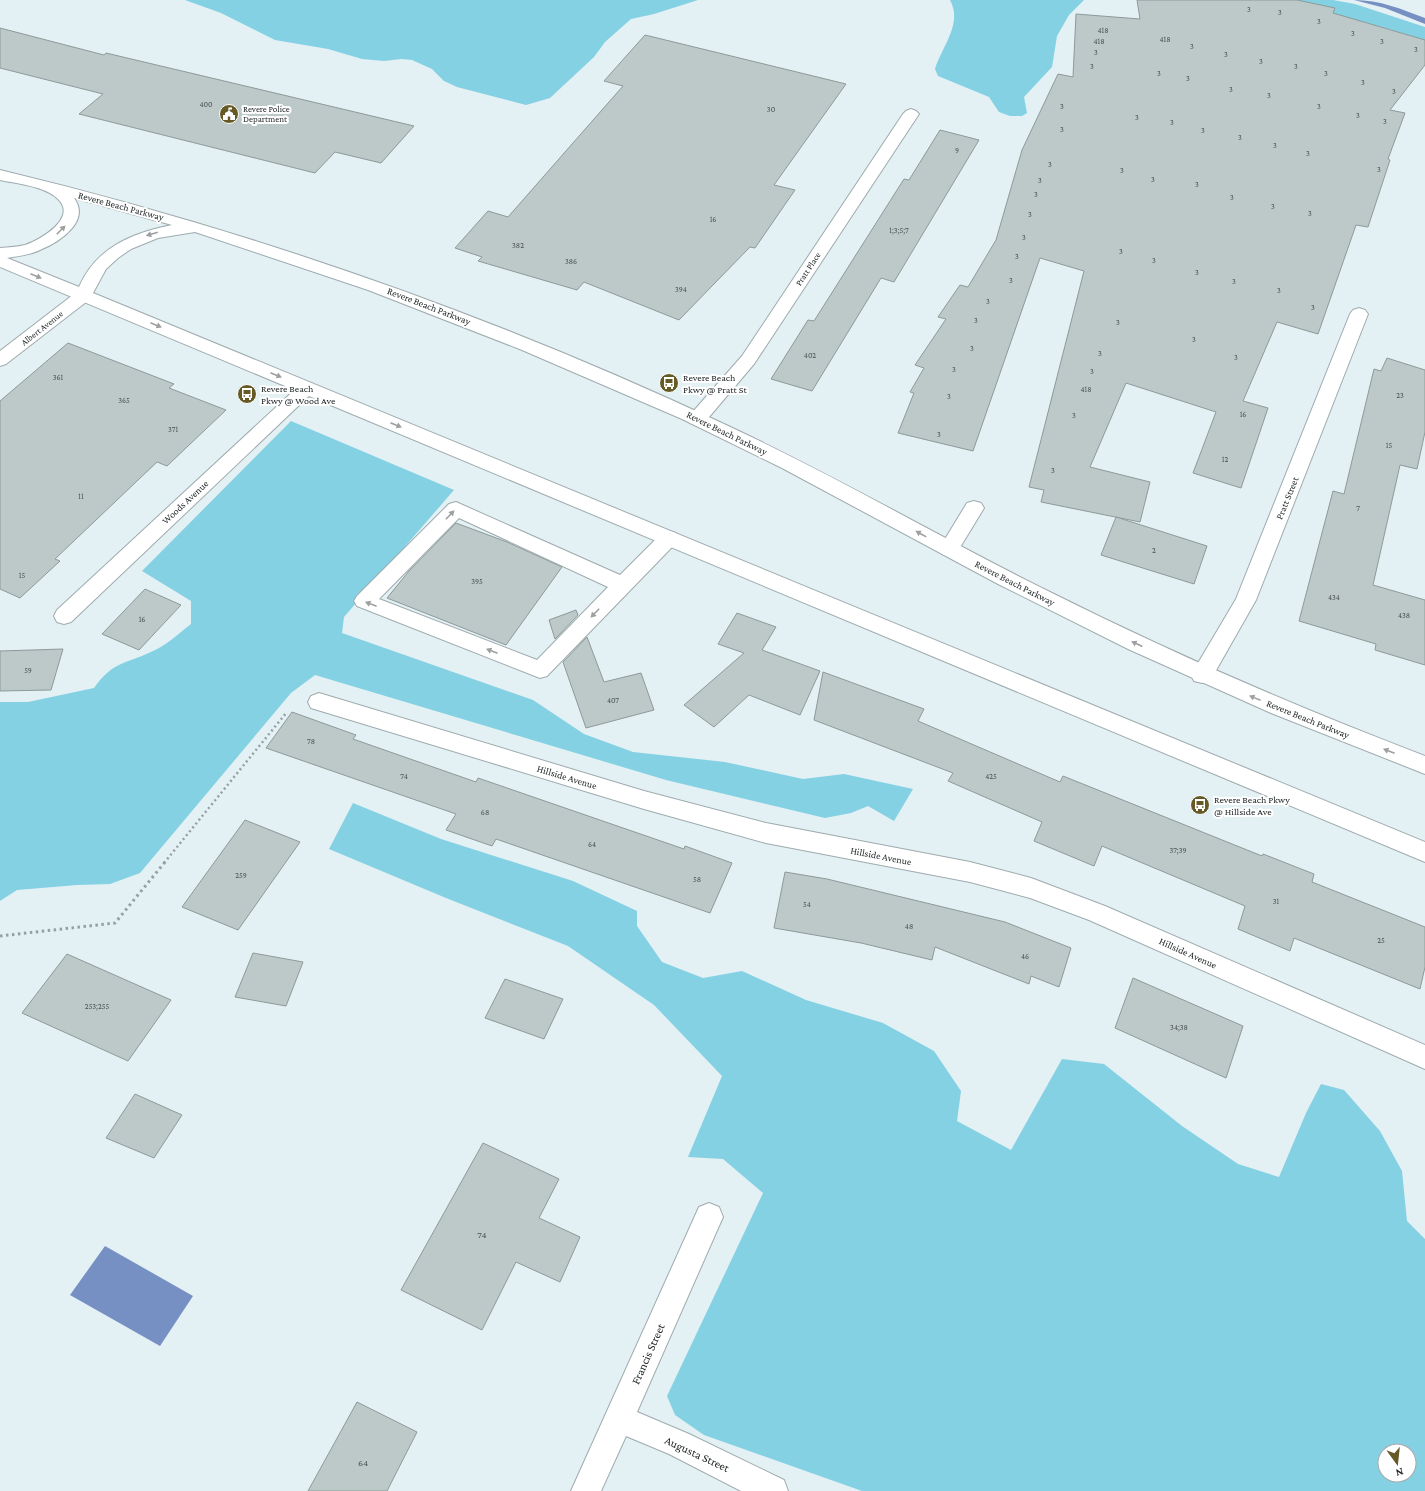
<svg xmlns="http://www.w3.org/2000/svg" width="1425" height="1491" font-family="'Crimson Pro',serif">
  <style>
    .green { fill: #84d1e4; fill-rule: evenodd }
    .water { fill: #7690c3 }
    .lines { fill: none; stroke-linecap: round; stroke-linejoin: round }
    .stream { fill: #7690c3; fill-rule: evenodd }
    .building { fill: #bcc9c8; stroke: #8d9a99 }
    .lane-casing { stroke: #9eabae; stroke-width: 2 }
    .street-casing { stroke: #9eabae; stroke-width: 2 }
    .secondary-casing { stroke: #9eabae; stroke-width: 2 }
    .path-far1 { stroke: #96a0a3; stroke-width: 2.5; stroke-dasharray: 2 3; stroke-linecap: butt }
    .path { stroke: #96a0a3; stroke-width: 3; stroke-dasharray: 2.5 3.5; stroke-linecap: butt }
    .lane { fill: #fff; fill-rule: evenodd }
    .street { fill: #fff; fill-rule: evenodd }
    .secondary { fill: #fff; fill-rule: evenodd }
    .oneway { fill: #9d9fa0 }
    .labels { text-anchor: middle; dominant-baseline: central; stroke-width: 4; stroke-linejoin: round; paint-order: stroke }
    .number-label { font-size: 8px; fill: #4b5252 }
    .far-poi-label { font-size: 9px; fill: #252a2b; stroke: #fff; text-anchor: start }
    .far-street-label { font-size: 9px; fill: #252a2b; stroke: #fff }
    .street-label { font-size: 10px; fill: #252a2b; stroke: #fff }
    .poi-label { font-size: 10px; fill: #252a2b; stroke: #fff; text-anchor: start }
    .near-number-label { font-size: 10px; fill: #4b5252 }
    .near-street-label { font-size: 12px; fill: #252a2b; stroke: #fff }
  </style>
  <rect width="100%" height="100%" fill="#e3f0f4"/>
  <g class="green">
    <path d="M 185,0 L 698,0 L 654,14 L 631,19 L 605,42 L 594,57 L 550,98 L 526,105 L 457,87 L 444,81 L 432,69 L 412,60 L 401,59 L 384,61 L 362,59 L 328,49 L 275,40 L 221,13 Z"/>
    <path d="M 950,0 L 1084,0 L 1069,15 L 1057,36 L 1052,67 L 1024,97 L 1027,113 L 1022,116 L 1010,116 L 999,112 L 989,97 L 938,76 L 935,69 C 942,47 963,23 950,0 Z"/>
    <path d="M 1282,0 L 1333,0 L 1355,4 L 1425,27 L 1425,41 L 1392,30 Z"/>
    <path d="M 291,421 L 454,490 L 344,617 L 342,633 L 533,700 L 584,734 L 633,752 L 725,762 L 803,779 L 844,774 L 913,789 L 894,821 L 868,806 L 851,813 L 825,818 L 666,780 L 315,675 L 291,693 L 140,873 L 110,884 L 77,885 L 17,890 L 0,901 L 0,702 L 28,702 L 94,688 C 113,661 126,664 153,651 C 167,645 179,633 191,624 L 191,601 L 142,571 Z"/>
    <path d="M 353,803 L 441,839 L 573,881 L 637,911 L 637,926 L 662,962 L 703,978 L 742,971 L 806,1000 L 883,1023 L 934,1051 L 961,1091 L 957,1121 L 1011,1150 L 1062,1059 L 1104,1064 L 1182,1126 L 1238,1164 L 1279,1177 L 1306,1113 L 1321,1084 L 1344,1090 L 1380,1131 L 1402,1171 L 1407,1221 L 1425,1239 L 1425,1491 L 862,1491 L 704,1435 L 675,1415 L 667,1396 L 763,1193 L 723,1159 L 688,1157 L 722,1076 L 654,1005 L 568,946 L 446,898 L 329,849 ZM 1385,1451 L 1409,1451 L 1409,1475 L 1385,1475 Z"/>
  </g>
  <path class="water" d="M 105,1246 L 193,1296 L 160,1346 L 70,1295 Z"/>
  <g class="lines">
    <path class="stream" d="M 1354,0 C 1380,0 1401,9 1425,18 L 1425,24 L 1385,8 Z"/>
  </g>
  <g class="building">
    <path d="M 1137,0 L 1297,0 L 1335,8 L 1333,13 L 1425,40 L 1425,65 L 1390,110 L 1405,113 L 1388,159 L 1390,160 L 1368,227 L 1356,225 L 1318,334 L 1277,322 L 1243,401 L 1268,408 L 1241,488 L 1193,473 L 1216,412 L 1126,383 L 1090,467 L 1150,482 L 1140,522 L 1041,502 L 1044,490 L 1029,487 L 1084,271 L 1040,258 L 973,451 L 898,433 L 914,393 L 910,392 L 924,368 L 915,365 L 946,319 L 938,317 L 960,285 L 968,287 L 996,240 L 1022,150 L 1058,74 L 1073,77 L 1076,14 L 1140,19 Z"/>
    <path d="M 0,28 L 104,55 L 106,53 L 414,126 L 381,163 L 335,152 L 315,173 L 79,114 L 103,94 L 0,68 Z"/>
    <path d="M 645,35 L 846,84 L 774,185 L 795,190 L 755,248 L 750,247 L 679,320 L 584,282 L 577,290 L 478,261 L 482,257 L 455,248 L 488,211 L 508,217 L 623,86 L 604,81 Z"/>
    <path d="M 940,130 L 979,140 L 894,282 L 881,278 L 812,391 L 771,379 L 808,320 L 814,321 L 904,179 L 909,180 Z"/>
    <path d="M 68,343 L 174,384 L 169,388 L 226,410 L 167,466 L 157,462 L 55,559 L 60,561 L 20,598 L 0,589 L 0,401 Z"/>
    <path d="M 1387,358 L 1425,370 L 1425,432 L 1417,469 L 1400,465 L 1373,585 L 1425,600 L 1425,665 L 1375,650 L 1376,644 L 1299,621 L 1333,491 L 1344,494 L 1374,369 L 1381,371 Z"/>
    <path d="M 1116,517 L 1207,546 L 1194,584 L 1101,555 Z"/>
    <path d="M 456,523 L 507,542 L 562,567 L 506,645 L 387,598 L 409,571 Z"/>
    <path d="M 145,589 L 181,605 L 139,650 L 102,634 Z"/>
    <path d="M 576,610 L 578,615 L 555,639 L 549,620 Z"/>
    <path d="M 737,613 L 776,627 L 762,650 L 820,671 L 800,715 L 749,695 L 714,727 L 684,705 L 744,653 L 718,644 Z"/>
    <path d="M 587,637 L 604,682 L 641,673 L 654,710 L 586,728 L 563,662 Z"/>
    <path d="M 63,649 L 51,690 L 0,691 L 0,651 Z"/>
    <path d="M 823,672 L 924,709 L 918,721 L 1060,782 L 1063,776 L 1262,856 L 1263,854 L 1314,874 L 1312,882 L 1425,927 L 1425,967 L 1420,989 L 1294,938 L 1290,951 L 1238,929 L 1245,906 L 1102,846 L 1094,866 L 1034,841 L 1042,822 L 948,781 L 953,773 L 814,720 Z"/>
    <path d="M 292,712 L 356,735 L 353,739 L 476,782 L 478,778 L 684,849 L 685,846 L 732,863 L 710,913 L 496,839 L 492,846 L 446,830 L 456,814 L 266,748 Z"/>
    <path d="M 245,820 L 300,842 L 238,930 L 182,907 Z"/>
    <path d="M 785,872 L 827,879 L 1005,922 L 1071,948 L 1059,987 L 1031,976 L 1029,984 L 935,947 L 932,960 L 861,943 L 774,928 Z"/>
    <path d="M 253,953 L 303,962 L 286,1006 L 235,997 Z"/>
    <path d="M 67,954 L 171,1000 L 128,1061 L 22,1013 Z"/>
    <path d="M 1133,978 L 1243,1026 L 1226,1078 L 1115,1028 Z"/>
    <path d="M 505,979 L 563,999 L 544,1039 L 485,1018 Z"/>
    <path d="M 135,1094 L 182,1115 L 154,1158 L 106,1138 Z"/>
    <path d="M 483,1143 L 559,1179 L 539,1218 L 580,1237 L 560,1282 L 516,1262 L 482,1330 L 401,1290 Z"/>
    <path d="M 357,1402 L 417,1432 L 387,1491 L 308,1491 Z"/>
  </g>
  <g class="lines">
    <g class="lane-casing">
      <path id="lane" d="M 456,502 L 620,575 L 662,533 L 669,531 L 676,533 L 679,538 L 676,543 L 547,676 L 540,678 L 357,606 L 354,601 L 357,596 L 449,504 ZM 459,518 L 608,587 L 537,660 L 379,599 Z"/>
    </g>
    <g class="street-casing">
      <g id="street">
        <path d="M 911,109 L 916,111 L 919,114 L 754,364 L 704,423 L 697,425 L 690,423 L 688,419 L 690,415 L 742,356 L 903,114 L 906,111 Z"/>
        <path d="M 84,290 L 90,291 L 93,295 L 90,299 L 6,364 L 0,366 L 0,351 L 78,291 Z"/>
        <path d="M 1359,308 L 1365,310 L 1368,314 L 1256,600 L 1210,681 L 1202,683 L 1194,681 L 1191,675 L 1236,599 L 1350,314 L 1353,310 Z"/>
        <path d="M 307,382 L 313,384 L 316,388 L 313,392 L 71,622 L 64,624 L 57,622 L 54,616 L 57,610 L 301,384 Z"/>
        <path d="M 974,501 L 981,503 L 984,508 L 981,513 L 956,554 L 949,556 L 942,554 L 939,549 L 942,544 L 967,503 Z"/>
        <path d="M 319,693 L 644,791 L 766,823 L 970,862 L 1031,878 L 1105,906 L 1425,1045 L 1425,1069 L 1089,920 L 1030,898 L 970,882 L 766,843 L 644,809 L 311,708 L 308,702 L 311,696 Z"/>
        <path d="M 709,1203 L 719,1207 L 723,1217 L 637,1412 L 689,1434 L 784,1480 L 788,1491 L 741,1491 L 669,1454 L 626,1436 L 601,1491 L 571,1491 L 699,1207 Z"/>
      </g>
    </g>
    <g class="secondary-casing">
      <path id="secondary" d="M 0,170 C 249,230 492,315 724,424 C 834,475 939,537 1048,591 C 1171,653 1297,707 1425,756 L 1425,774 L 1271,713 L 1128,649 L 998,584 L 782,468 L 682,419 L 522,350 L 368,290 L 195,232 L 158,238 L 131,249 L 118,258 L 106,269 L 93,293 L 1425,842 L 1425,862 L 0,267 L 0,248 C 8,247 17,247 25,245 C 40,240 78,218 58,199 C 45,186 18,184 0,180 ZM 74,198 L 172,225 C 131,233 96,248 79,287 L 7,258 C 18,256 30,255 40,250 C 60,242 91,221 74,198 Z"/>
    </g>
    <path class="path-far1" d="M 164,863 L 287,712"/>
    <path class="path" d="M 0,936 L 115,923 L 165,862"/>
    <use href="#lane" class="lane"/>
    <use href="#street" class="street"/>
    <use href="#secondary" class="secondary"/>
  </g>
  <defs><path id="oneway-solid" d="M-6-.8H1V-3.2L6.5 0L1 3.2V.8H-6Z"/></defs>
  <g class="oneway">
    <use href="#oneway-solid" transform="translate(61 230) rotate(-45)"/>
    <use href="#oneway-solid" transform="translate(152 234) rotate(164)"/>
    <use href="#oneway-solid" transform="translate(36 276) rotate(23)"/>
    <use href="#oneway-solid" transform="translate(156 325) rotate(23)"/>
    <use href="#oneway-solid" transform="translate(276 375) rotate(23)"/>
    <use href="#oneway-solid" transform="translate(396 425) rotate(23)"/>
    <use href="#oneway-solid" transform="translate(450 515) rotate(-46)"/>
    <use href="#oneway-solid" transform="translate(921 534) rotate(-151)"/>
    <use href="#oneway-solid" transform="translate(371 604) rotate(-159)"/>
    <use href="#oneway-solid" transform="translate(595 613) rotate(134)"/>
    <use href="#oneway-solid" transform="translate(1137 644) rotate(-155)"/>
    <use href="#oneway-solid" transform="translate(492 651) rotate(-159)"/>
    <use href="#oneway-solid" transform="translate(1255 698) rotate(-158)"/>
    <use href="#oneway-solid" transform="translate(1389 751) rotate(-159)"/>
  </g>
  <defs>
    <g id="civic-disc" transform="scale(1)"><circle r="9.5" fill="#655926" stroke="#fff"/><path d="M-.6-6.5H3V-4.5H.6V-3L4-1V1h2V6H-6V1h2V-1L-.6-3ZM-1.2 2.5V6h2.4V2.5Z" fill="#fff"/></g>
    <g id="bus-disc" transform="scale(1)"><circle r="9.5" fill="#655926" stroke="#fff"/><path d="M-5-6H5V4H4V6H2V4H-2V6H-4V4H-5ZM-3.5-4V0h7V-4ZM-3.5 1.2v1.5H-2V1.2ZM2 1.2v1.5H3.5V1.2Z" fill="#fff"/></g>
  </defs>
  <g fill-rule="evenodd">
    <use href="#civic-disc" x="229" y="114"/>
    <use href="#bus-disc" x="669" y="383"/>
    <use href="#bus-disc" x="247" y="394"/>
    <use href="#bus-disc" x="1200" y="805"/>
  </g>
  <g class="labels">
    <g class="number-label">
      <text x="1249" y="9">3</text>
      <text x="1280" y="12">3</text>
      <text x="1319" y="21">3</text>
      <text x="1103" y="30">418</text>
      <text x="1353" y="33">3</text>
      <text x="1165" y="39">418</text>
      <text x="1099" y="41">418</text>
      <text x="1382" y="41">3</text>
      <text x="1192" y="46">3</text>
      <text x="1416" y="49">3</text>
      <text x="1096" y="52">3</text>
      <text x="1226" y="54">3</text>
      <text x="1261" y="61">3</text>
      <text x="1092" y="66">3</text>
      <text x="1296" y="66">3</text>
      <text x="1159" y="73">3</text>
      <text x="1326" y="73">3</text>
      <text x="1188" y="78">3</text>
      <text x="1363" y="82">3</text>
      <text x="1231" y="89">3</text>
      <text x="1394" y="91">3</text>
      <text x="1269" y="95">3</text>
      <text x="206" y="104">400</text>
      <text x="1062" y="106">3</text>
      <text x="1319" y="106">3</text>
      <text x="771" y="109">30</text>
      <text x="1358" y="115">3</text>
      <text x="1137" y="117">3</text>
      <text x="1385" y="121">3</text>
      <text x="1172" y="122">3</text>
      <text x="1062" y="129">3</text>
      <text x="1203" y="130">3</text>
      <text x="1240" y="137">3</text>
      <text x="1275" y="145">3</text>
      <text x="957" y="150">9</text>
      <text x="1308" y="153">3</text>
      <text x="1050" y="164">3</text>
      <text x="1379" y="169">3</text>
      <text x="1122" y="170">3</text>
      <text x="1153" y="179">3</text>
      <text x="1040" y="180">3</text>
      <text x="1197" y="184">3</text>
      <text x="1036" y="194">3</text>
      <text x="1232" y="197">3</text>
      <text x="1273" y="206">3</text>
      <text x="1310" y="213">3</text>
      <text x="1030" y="214">3</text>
      <text x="713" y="219">16</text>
      <text x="899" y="230">1;3;5;7</text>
      <text x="1024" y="237">3</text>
      <text x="518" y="245">382</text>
      <text x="1121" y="251">3</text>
      <text x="1017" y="256">3</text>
      <text x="1154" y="260">3</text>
      <text x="571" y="261">386</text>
      <text x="1197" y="272">3</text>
      <text x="1011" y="280">3</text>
      <text x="1234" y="281">3</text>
      <text x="681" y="289">394</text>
      <text x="1279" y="290">3</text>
      <text x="988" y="301">3</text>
      <text x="1313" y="307">3</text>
      <text x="976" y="320">3</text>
      <text x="1118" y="322">3</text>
      <text x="1194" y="339">3</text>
      <text x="972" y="348">3</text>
      <text x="1100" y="353">3</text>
      <text x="810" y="355">402</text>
      <text x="1236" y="357">3</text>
      <text x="954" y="369">3</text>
      <text x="1092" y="371">3</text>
      <text x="58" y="377">361</text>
      <text x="1086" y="389">418</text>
      <text x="1400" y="395">23</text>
      <text x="949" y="396">3</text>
      <text x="124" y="400">365</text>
      <text x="1243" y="414">16</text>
      <text x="1074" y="415">3</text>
      <text x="173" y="429">371</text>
      <text x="939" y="434">3</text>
      <text x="1389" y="445">15</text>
      <text x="1225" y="459">12</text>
      <text x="1053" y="470">3</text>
      <text x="81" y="496">11</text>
      <text x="1358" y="508">7</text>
      <text x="1154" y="550">2</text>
      <text x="22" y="575">15</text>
      <text x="477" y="581">395</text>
      <text x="1334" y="597">434</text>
      <text x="1404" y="615">438</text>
      <text x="142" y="619">16</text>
      <text x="28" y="670">59</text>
      <text x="613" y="700">407</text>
      <text x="311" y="741">78</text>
      <text x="404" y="776">74</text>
      <text x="991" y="776">425</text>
      <text x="485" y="812">68</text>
      <text x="592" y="844">64</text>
      <text x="1178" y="850">37;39</text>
      <text x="241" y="875">259</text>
      <text x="697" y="879">58</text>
      <text x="1276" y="901">31</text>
      <text x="807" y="904">54</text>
      <text x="909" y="926">48</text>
      <text x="1381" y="940">25</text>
      <text x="1025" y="956">46</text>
      <text x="97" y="1006">253;255</text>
      <text x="1179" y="1027">34;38</text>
    </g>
    <g class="far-poi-label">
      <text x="243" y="109">Revere Police<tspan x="243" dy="10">Department</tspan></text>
    </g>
    <g class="far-street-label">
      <text transform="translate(808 269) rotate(-57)">Pratt Place</text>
      <text transform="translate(42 328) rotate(-38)">Albert Avenue</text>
    </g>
    <g class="street-label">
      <text transform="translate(121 206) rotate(15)">Revere Beach Parkway</text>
      <text transform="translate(429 306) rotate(21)">Revere Beach Parkway</text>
      <text transform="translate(727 433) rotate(26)">Revere Beach Parkway</text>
      <text transform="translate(1287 498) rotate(-68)">Pratt Street</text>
      <text transform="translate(185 502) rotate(-43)">Woods Avenue</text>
      <text transform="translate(1015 583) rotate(27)">Revere Beach Parkway</text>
      <text transform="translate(1308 719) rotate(22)">Revere Beach Parkway</text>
      <text transform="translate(567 777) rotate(17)">Hillside Avenue</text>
      <text transform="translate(881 856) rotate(11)">Hillside Avenue</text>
      <text transform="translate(1188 953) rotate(24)">Hillside Avenue</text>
    </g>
    <g class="poi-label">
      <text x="683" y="377">Revere Beach<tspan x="683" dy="12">Pkwy @ Pratt St</tspan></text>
      <text x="261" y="388">Revere Beach<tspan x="261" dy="12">Pkwy @ Wood Ave</tspan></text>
      <text x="1214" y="799">Revere Beach Pkwy<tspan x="1214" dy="12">@ Hillside Ave</tspan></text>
    </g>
    <g class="near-number-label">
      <text x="482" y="1234">74</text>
      <text x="363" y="1462">64</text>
    </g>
    <g class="near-street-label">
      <text transform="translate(648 1354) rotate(-66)">Francis Street</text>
      <text transform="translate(697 1454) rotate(25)">Augusta Street</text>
    </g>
  </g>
  <g transform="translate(1397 1463) rotate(165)"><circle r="19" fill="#ffffff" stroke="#a8aaaa"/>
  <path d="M0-3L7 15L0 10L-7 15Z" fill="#655926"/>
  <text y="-6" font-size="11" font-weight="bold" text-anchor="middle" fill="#252a2b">N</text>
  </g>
</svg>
